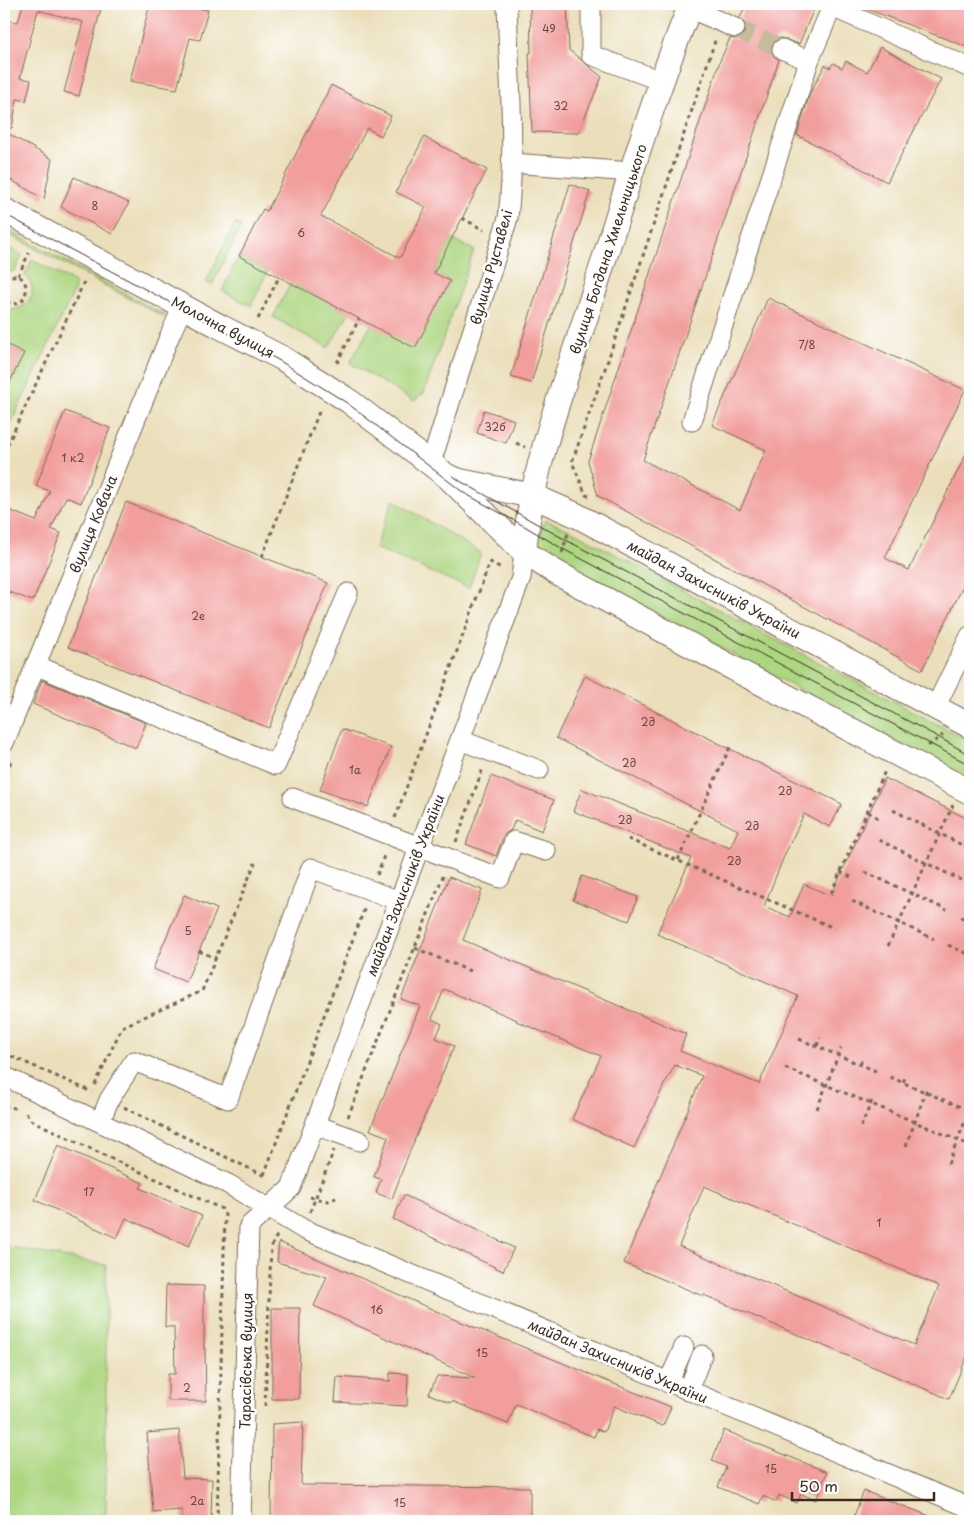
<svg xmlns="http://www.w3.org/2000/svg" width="974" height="1525" font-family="'Playpen Sans',sans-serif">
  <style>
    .green { fill: #add681; stroke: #748050 }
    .building { fill: #f19e9c; fill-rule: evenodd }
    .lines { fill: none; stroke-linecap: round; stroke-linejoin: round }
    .minor-tunnel { stroke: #c8bb9c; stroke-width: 19; stroke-dasharray: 19 9; stroke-linecap: butt }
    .minor-casing { stroke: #796955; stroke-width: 21 }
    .major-casing { stroke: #796955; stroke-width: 26 }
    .path { stroke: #796955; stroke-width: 3; stroke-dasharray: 4 4; stroke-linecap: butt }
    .minor { stroke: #fff; stroke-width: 19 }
    .major { stroke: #fff; stroke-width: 24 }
    .tram { stroke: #3b2a1e; stroke-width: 1 }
    .labels { text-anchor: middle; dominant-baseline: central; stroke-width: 5; stroke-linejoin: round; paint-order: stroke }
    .number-label { font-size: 11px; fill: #68473e }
    .street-label { font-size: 14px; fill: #3b2a1e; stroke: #fff }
  </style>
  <rect width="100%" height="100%" fill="#fff"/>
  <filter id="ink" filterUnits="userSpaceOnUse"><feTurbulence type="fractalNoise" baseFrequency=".02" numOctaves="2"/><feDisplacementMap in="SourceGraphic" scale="10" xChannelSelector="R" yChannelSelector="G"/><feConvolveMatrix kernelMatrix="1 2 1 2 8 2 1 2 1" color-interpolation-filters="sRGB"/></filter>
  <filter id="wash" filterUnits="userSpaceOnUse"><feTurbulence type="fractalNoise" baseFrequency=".0096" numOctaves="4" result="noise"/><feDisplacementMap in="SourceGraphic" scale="20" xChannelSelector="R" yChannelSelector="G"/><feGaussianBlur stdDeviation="1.12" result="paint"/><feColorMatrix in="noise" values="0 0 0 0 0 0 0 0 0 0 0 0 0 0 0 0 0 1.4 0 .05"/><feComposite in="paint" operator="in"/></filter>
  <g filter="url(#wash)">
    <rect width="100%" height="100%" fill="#ebdfbb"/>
    <g class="green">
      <path d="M 235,223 L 241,226 L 212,285 L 206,282 Z"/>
      <path d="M 4,228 L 165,315 L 164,317 L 4,232 Z"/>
      <path d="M 451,239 L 474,250 L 424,393 L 414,401 L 350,363 L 371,325 L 449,281 L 434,273 Z"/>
      <path d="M 4,246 L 22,255 L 15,271 L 4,273 Z"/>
      <path d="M 239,256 L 268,271 L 251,306 L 222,291 Z"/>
      <path d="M 32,260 L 72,281 L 75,285 L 75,289 L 4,438 L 4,394 L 24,353 L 4,343 L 4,322 L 10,310 C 28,309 41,290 25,276 Z"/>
      <path d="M 291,283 L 349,313 L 328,348 L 273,317 Z"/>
      <path d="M 393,500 L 481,553 L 469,588 L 375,548 Z"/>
      <path d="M 546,520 L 574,532 L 770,637 L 970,741 L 970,781 L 565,564 L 537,545 L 535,541 Z"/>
      <path d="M 4,1246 L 106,1265 L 106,1521 L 4,1521 Z"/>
    </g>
    <g id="blocks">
      <g class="building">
        <path d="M 23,4 L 80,4 L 87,6 L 88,4 L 102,4 L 79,96 L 64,92 L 83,22 L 38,10 L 20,78 L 31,80 L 26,101 L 17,99 L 12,128 L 4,128 L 4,20 L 18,22 Z"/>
        <path d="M 150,4 L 176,4 L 208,10 L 200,40 L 190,38 L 177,89 L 130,81 Z"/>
        <path d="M 530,4 L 567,4 L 569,50 L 602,77 L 578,133 L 532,132 L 529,53 L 531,53 Z"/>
        <path d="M 746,4 L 816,4 L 799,44 L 781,38 L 775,40 L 772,45 L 771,51 L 773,55 L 779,60 L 643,460 L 740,510 L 766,450 L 712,425 L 768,298 L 965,390 L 885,558 L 909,570 L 970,446 L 970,572 L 922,670 L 598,496 L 588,461 L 720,61 L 730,38 L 736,39 L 741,37 L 745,32 L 746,27 L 744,22 L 740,18 Z"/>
        <path d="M 856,4 L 970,4 L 970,48 L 856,5 Z"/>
        <path d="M 880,47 L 941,79 L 887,182 L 797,135 L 810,93 L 825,65 L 830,68 L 833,63 L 842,68 L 846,61 L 867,72 Z"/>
        <path d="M 331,85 L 391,116 L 381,136 L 367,128 L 321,216 L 400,258 L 426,207 L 396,192 L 424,137 L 487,170 L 434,273 L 450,281 L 415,348 L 239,256 L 263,209 L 267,211 Z"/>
        <path d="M 4,131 L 52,159 L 44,199 L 4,176 Z"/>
        <path d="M 74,177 L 129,203 L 112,234 L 61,207 Z"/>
        <path d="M 570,184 L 590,191 L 531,383 L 511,377 Z"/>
        <path d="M 4,343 L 24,353 L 4,394 Z"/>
        <path d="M 484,410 L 514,420 L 506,443 L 477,433 Z"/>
        <path d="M 65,411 L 110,428 L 81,503 L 66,497 L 51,529 L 61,533 L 33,601 L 4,590 L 4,508 L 36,521 L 50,491 L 36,486 Z"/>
        <path d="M 126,502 L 328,583 L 269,728 L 68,647 Z"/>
        <path d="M 585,676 L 726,747 L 842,804 L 830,827 L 804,814 L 785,854 L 764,906 L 790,917 L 804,884 L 831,896 L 885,778 L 970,820 L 970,1349 L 949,1399 L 704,1295 L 703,1296 L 624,1263 L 702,1076 L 675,1065 L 664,1085 L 634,1148 L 572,1119 L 601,1056 L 516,1021 L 517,1020 L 444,989 L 432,1019 L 442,1024 L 436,1038 L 454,1046 L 407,1158 L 392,1199 L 376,1193 L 381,1179 L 374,1177 L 388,1137 L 370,1130 L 420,1006 L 401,999 L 449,877 L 482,890 L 463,940 L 686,1034 L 680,1051 L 759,1084 L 798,996 L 657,934 L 691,858 L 573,811 L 582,789 L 730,848 L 738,830 L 556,738 ZM 704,1186 L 939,1286 L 914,1345 L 679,1246 Z"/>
        <path d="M 42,680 L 146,723 L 136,748 L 33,704 Z"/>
        <path d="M 342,729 L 391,747 L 368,807 L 320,790 Z"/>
        <path d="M 491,776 L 554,800 L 542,831 L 515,820 L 511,830 L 506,833 L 503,837 L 496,856 L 466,844 Z"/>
        <path d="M 582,876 L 638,897 L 629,921 L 573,900 Z"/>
        <path d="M 184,895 L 217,909 L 186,982 L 153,969 Z"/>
        <path d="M 58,1145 L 143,1183 L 140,1188 L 202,1216 L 189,1246 L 126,1218 L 117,1238 L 35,1200 Z"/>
        <path d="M 404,1195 L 514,1248 L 503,1271 L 393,1219 Z"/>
        <path d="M 279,1242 L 459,1321 L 671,1407 L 663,1426 L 614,1406 L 604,1432 L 597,1429 L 594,1437 L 516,1404 L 508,1424 L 452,1401 L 451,1403 L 429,1394 L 437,1376 L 475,1378 L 314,1306 L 327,1277 L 277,1262 Z"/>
        <path d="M 166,1285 L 204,1286 L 204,1349 L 205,1349 L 206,1401 L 168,1401 L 168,1374 L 175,1374 L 174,1327 L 165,1327 Z"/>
        <path d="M 272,1308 L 300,1308 L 299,1399 L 272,1399 Z"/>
        <path d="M 390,1373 L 408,1374 L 407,1406 L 335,1402 L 337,1377 L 390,1381 Z"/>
        <path d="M 303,1422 L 301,1485 L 530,1487 L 530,1519 L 285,1517 L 285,1521 L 271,1521 L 272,1424 Z"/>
        <path d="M 179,1430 L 183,1478 L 212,1479 L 211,1521 L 182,1521 L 182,1510 L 153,1512 L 147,1433 Z"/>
        <path d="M 724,1430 L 827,1472 L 816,1500 L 801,1494 L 797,1503 L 779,1495 L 776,1502 L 763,1496 L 759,1504 L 718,1487 L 726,1467 L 712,1461 Z"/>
        <path d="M 864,1491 L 940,1520 L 940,1521 L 869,1521 L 854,1516 Z"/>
      </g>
    </g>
  </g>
  <g filter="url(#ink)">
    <use href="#blocks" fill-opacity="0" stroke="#796955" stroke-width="1"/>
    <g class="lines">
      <path class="minor-tunnel" d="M 735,28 L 782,49"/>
      <g class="minor-casing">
        <g id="minor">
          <path d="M 591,4 L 591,55 L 661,81"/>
          <path d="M 832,7 L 970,68 L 970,66"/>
          <path d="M 689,8 L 735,28"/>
          <path d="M 809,61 L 833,4"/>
          <path d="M 512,163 L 632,172"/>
          <path d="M 692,421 L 809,61 L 782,49"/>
          <path d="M 431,463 L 508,218 C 516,147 509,75 507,4"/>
          <path d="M 35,665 L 276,765 L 348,593"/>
          <path d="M 935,708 L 970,636"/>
          <path d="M 460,740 L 539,770"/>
          <path d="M 4,743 L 170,335 L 183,306"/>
          <path d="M 293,798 L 500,878 L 514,841 L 546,851"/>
          <path d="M 4,1076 L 228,1184 L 303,1229 L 970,1508"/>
          <path d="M 100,1122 L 109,1100 L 134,1061 L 228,1099 L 311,868 L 399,901"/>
          <path d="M 315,1125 L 360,1141"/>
          <path d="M 668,1383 L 684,1347"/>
          <path d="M 688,1391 L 702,1355"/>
          <path d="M 241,1521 L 249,1226 L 291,1188 L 521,578 L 524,552"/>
        </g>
      </g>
      <g class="major-casing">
        <g id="major">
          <path d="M 4,210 L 219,326 L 282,358 L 349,401 L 448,477 L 524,552 L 555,572 L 746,675 L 970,792"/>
          <path d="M 449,477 L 460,481 L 533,496 L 576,515 L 970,726"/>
          <path d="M 524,552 C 532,467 564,385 590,304 C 622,204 651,101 691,4"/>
        </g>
      </g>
      <g class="path">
        <path d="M 462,218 L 484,230"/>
        <path d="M 18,276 L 29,253"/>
        <path d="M 4,279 C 34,262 33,317 4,301"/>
        <path d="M 4,308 L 6,303"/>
        <path d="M 258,319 L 279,277"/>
        <path d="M 337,363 L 359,319"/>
        <path d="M 516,443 L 525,447"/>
        <path d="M 4,452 L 84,282"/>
        <path d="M 589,496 L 586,495 L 572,462 L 606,366 L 716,38"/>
        <path d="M 562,553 L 568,533"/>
        <path d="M 262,557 L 319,412"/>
        <path d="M 928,746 L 943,735"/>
        <path d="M 4,780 L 12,758"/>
        <path d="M 893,810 L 970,849"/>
        <path d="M 868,812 L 878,818"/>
        <path d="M 395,818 L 490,562 L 503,569"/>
        <path d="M 628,839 L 834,928"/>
        <path d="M 879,840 L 961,880"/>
        <path d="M 456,842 L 483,768"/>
        <path d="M 678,860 L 731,745"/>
        <path d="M 840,872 L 851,877"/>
        <path d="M 865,872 L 947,910"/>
        <path d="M 377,875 L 385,853"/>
        <path d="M 831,893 L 885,771"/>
        <path d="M 852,901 L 934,939"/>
        <path d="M 961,917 L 970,921"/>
        <path d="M 948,945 L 970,955"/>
        <path d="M 888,946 L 953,805"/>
        <path d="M 415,948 L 470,971"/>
        <path d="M 199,951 L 216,958"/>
        <path d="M 799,1039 L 876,1071"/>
        <path d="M 817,1046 L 820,1038"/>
        <path d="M 4,1053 L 92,1092"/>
        <path d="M 860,1064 L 863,1057"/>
        <path d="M 785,1068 L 970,1145"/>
        <path d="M 890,1077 L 970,1111"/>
        <path d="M 903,1082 L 906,1076"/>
        <path d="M 95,1085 L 122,1027 L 202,991 L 255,863"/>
        <path d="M 4,1106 L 15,1108"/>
        <path d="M 124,1107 L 135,1113 L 267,1177"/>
        <path d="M 817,1109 L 841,1048"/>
        <path d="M 26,1113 L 31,1120 L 112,1159 L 222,1209 L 225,1215 L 217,1521"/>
        <path d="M 348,1117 L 443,876"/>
        <path d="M 861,1127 L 873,1098"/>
        <path d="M 906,1146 L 928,1086"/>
        <path d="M 948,1164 L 970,1109"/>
        <path d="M 264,1175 L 365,907"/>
        <path d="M 310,1197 L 328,1201 L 336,1198"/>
        <path d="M 310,1212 L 334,1150"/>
        <path d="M 265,1406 L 271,1247 L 276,1237 L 280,1236"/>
      </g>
      <use href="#minor" class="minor"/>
      <use href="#major" class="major"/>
      <g class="tram">
        <path d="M 4,214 L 280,361 L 347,403 L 464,493 L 526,527 L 563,549 L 970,765"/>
        <path d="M 452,475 L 460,481 L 566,540 L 940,738 L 970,755"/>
      </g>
    </g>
  </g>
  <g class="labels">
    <g class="number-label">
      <text x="549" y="28">49</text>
      <text x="561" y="105">32</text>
      <text x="95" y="205">8</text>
      <text x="301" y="232">6</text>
      <text x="807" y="344">7/8</text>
      <text x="495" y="426">32б</text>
      <text x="73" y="457">1 к2</text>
      <text x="198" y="615">2е</text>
      <text x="648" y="721">2д</text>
      <text x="629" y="762">2д</text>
      <text x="355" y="769">1а</text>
      <text x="785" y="790">2д</text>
      <text x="625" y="819">2д</text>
      <text x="752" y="825">2д</text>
      <text x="734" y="860">2д</text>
      <text x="188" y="930">5</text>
      <text x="89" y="1191">17</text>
      <text x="879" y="1222">1</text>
      <text x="377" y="1309">16</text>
      <text x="482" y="1352">15</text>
      <text x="187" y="1387">2</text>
      <text x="771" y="1468">15</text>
      <text x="197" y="1500">2а</text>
      <text x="400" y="1502">15</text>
    </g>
    <g class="street-label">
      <text transform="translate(608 249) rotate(-72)">вулиця Богдана Хмельницького</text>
      <text transform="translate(491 267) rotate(-74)">вулиця Руставелі</text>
      <text transform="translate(223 327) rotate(28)">Молочна вулиця</text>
      <text transform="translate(93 524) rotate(-68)">вулиця Ковача</text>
      <text transform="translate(714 589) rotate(28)">майдан Захисників України</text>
      <text transform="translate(405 885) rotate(-69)">майдан Захисників України</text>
      <text transform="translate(246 1361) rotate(-89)">Тарасівська вулиця</text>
      <text transform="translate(618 1361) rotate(23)">майдан Захисників України</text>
    </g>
  </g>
  <rect width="974" height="1525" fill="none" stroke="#fff" stroke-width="20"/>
  <path d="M792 1492v8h142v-8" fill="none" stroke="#3b2a1e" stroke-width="2.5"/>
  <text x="799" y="1492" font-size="15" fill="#3b2a1e" stroke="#ffffff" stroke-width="4" paint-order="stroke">50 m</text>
</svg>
